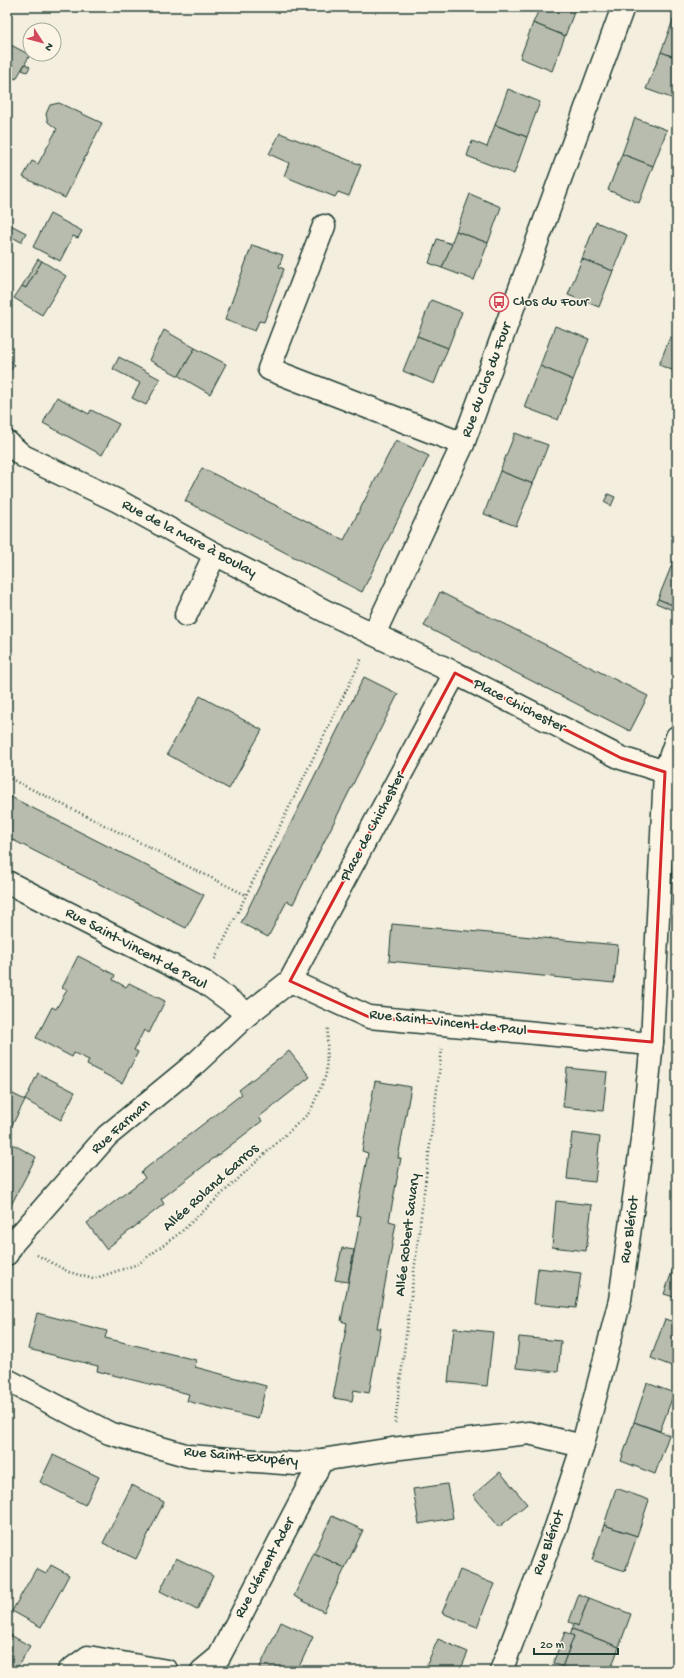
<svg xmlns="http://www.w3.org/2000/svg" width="684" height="1678" font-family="'Gochi Hand',sans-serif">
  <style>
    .building { fill: #b8bcae; stroke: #1f3d34 }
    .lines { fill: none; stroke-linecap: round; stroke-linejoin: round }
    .minor-casing { stroke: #1f3d34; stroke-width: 25 }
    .path { stroke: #1f3d34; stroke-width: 2.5; stroke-dasharray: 1 3; stroke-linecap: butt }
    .minor { stroke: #fcf5e5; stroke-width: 22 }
    .marked { fill: none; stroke: #d62828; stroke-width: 3; stroke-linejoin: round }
    .labels { text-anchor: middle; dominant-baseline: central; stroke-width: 3; stroke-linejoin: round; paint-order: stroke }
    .poi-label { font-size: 15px; fill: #1f3d34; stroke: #fcf5e5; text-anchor: start }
    .street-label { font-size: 15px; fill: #1f3d34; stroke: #fcf5e5 }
  </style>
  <rect width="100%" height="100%" fill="#f3eede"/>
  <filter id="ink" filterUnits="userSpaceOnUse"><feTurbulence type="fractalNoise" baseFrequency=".025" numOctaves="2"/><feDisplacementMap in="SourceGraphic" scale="8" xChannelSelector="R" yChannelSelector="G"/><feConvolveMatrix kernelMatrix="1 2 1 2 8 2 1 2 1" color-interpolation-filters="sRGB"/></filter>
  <g filter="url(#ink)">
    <g class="building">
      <path d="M 540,7 L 576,7 L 565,36 L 533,23 Z"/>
      <path d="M 675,15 L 677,16 L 677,58 L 661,52 Z"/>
      <path d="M 533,23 L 565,36 L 552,71 L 520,58 Z"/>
      <path d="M 9,44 L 30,55 L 16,79 L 7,75 L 7,48 Z"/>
      <path d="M 661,52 L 677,58 L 677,100 L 646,89 Z"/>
      <path d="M 25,64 L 30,67 L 27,72 L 22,70 Z"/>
      <path d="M 508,89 L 540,102 L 527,137 L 495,125 Z"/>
      <path d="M 59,103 L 102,123 L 65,198 L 23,177 L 32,161 L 38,164 L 57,129 L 48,122 L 46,114 L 50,105 Z"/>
      <path d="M 635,118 L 667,130 L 653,166 L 622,154 Z"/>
      <path d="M 495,125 L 527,137 L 514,174 L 467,156 L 472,141 L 487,147 Z"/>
      <path d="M 280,133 L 361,165 L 349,196 L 338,192 L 335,197 L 284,176 L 289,163 L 269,154 Z"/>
      <path d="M 622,154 L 653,166 L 639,203 L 608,190 Z"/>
      <path d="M 470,194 L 501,207 L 488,243 L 456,231 Z"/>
      <path d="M 50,214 L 82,231 L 78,238 L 73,236 L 60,261 L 33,247 Z"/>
      <path d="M 596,222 L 627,235 L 613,271 L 582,259 Z"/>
      <path d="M 7,223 L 26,233 L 21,242 L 7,234 Z"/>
      <path d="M 456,231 L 488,243 L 474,280 L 442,268 Z"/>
      <path d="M 437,239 L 452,244 L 442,268 L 429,263 Z"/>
      <path d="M 252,245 L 283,255 L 279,267 L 284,269 L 264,322 L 259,321 L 255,331 L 225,320 Z"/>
      <path d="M 38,259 L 42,261 L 26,288 L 22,286 Z"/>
      <path d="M 582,259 L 613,271 L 599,307 L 568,295 Z"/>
      <path d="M 42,261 L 66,276 L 42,315 L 14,298 L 22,286 L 26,288 Z"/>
      <path d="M 431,300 L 462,312 L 448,348 L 417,336 Z"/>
      <path d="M 555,326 L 589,339 L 573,380 L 540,366 Z"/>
      <path d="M 164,330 L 195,348 L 179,376 L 149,360 Z"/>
      <path d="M 417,336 L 448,348 L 434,384 L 403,371 Z"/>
      <path d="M 670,337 L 677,340 L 677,372 L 659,365 Z"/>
      <path d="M 195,348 L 226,364 L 210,394 L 179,376 Z"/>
      <path d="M 7,357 L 15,365 L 7,374 Z"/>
      <path d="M 119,357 L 160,379 L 146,405 L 132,398 L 140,383 L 113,369 Z"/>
      <path d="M 540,366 L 573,380 L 558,420 L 524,407 Z"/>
      <path d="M 57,397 L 89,414 L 91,410 L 119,424 L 102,455 L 43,423 Z"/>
      <path d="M 515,433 L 548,445 L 533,484 L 500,471 Z"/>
      <path d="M 396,440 L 429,456 L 362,592 L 185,501 L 202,468 L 344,540 Z"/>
      <path d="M 500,471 L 533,484 L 516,526 L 484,514 Z"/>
      <path d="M 608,494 L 615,497 L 611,506 L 604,502 Z"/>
      <path d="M 677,552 L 677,564 L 673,562 Z"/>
      <path d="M 673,562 L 677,564 L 677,607 L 658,599 Z"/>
      <path d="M 440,592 L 648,696 L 630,731 L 424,626 Z"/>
      <path d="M 658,599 L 677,607 L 677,612 L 656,603 Z"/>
      <path d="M 364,677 L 398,694 L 293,904 L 287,901 L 268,937 L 241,923 Z"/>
      <path d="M 200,696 L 262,730 L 229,789 L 167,754 Z"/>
      <path d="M 7,795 L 204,895 L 186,928 L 7,837 Z"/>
      <path d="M 392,924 L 618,945 L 614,983 L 389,961 Z"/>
      <path d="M 78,956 L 115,975 L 113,980 L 126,987 L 129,983 L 165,1001 L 149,1033 L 144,1030 L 134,1050 L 138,1052 L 122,1083 L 87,1065 L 89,1060 L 74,1053 L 72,1057 L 36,1038 L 52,1007 L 56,1009 L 67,990 L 62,988 Z"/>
      <path d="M 289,1051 L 310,1077 L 259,1117 L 262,1121 L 161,1199 L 164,1204 L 106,1249 L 87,1223 L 145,1178 L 141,1172 L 242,1094 L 239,1090 Z"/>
      <path d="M 567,1068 L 607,1072 L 603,1111 L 563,1107 Z"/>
      <path d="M 38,1073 L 75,1092 L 61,1120 L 25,1100 Z"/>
      <path d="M 375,1081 L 411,1087 L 398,1158 L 401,1158 L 389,1221 L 396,1223 L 377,1328 L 381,1328 L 369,1393 L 354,1390 L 352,1401 L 333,1398 L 347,1323 L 341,1321 L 361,1216 L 356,1215 L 368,1153 L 362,1151 Z"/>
      <path d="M 7,1091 L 25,1100 L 7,1135 Z"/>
      <path d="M 572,1133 L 600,1137 L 595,1182 L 567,1179 Z"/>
      <path d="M 7,1141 L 36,1157 L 8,1211 L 7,1211 Z"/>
      <path d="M 556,1201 L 592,1205 L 586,1251 L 552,1247 Z"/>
      <path d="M 677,1220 L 677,1232 L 673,1231 Z"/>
      <path d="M 342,1248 L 354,1250 L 348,1282 L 335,1280 Z"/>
      <path d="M 677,1258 L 677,1298 L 664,1294 Z"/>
      <path d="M 538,1268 L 581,1273 L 576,1308 L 534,1304 Z"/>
      <path d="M 37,1313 L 107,1331 L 105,1338 L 196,1360 L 195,1367 L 266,1386 L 258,1419 L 187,1401 L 189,1394 L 97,1371 L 98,1366 L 28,1349 Z"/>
      <path d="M 665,1319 L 677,1323 L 677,1368 L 651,1358 Z"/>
      <path d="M 454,1328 L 493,1332 L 487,1386 L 448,1382 Z"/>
      <path d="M 519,1337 L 561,1341 L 558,1372 L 516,1368 Z"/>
      <path d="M 647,1383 L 674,1393 L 660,1431 L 634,1422 Z"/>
      <path d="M 634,1422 L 669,1435 L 655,1474 L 621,1461 Z"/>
      <path d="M 53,1455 L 99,1477 L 85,1505 L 40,1482 Z"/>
      <path d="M 500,1472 L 527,1504 L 499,1527 L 473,1495 Z"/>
      <path d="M 447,1484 L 453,1518 L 419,1524 L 413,1489 Z"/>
      <path d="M 132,1485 L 164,1502 L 136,1559 L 103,1543 Z"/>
      <path d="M 616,1488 L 649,1500 L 637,1536 L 604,1525 Z"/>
      <path d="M 332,1516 L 363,1530 L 345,1568 L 314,1553 Z"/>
      <path d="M 604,1525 L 637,1536 L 625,1571 L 592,1560 Z"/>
      <path d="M 314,1553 L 345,1568 L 324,1612 L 294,1596 Z"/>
      <path d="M 176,1558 L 213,1576 L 197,1610 L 160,1591 Z"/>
      <path d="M 51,1565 L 69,1575 L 41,1627 L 12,1611 L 36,1569 L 46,1574 Z"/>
      <path d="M 460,1570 L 494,1584 L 477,1627 L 442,1613 Z"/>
      <path d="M 579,1594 L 589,1598 L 578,1626 L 569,1622 Z"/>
      <path d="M 589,1598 L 631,1614 L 619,1647 L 572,1629 L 574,1624 L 578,1626 Z"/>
      <path d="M 281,1622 L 313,1637 L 297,1671 L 258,1671 Z"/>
      <path d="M 572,1629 L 619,1647 L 610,1671 L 574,1671 L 562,1667 L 574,1636 L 570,1634 Z"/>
      <path d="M 565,1632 L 574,1636 L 562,1667 L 553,1663 Z"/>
      <path d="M 7,1633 L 30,1646 L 15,1671 L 7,1671 Z"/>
      <path d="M 438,1639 L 468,1652 L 460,1671 L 424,1671 Z"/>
    </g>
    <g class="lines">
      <g class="minor-casing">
        <g id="minor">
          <path d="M 324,226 L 269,369 L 463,444"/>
          <path d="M 7,442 L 23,456 L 118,501 L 215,554 L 327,612 L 455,673 L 621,758 L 665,772"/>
          <path d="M 186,615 L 215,554"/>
          <path d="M 374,634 L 463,444 L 623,7"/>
          <path d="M 7,882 L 204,982 L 248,1014"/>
          <path d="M 290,981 L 369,1017 L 640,1043 L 652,1042"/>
          <path d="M 7,1254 L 13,1243 L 107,1136 L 197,1062 L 248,1014 L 290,981 L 455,673"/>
          <path d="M 7,1380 L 109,1433 L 189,1456 L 296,1464 L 392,1449 L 529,1433 L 574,1444 L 582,1448"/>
          <path d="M 69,1671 L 88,1657 L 167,1671"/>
          <path d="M 202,1671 L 219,1657 L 322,1460"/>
          <path d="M 501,1671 L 556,1527 L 582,1448 L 620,1300 L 642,1140 L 652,1042 L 665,772 L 677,737"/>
        </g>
      </g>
      <g class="path">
        <path d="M 7,486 L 11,478"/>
        <path d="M 7,777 L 246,895"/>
        <path d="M 215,959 L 362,658"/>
        <path d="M 37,1255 L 69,1272 L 93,1279 L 138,1264 L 181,1232 L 310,1112 L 326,1075 L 328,1027"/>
        <path d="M 395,1423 L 442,1049"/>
      </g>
      <use href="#minor" class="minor"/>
    </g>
  </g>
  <path class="marked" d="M 455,673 L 621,758 L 665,772 L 652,1042 L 369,1017 L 290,981 Z"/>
  <defs>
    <g id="bus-ring" transform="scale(1)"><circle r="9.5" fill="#fcf5e5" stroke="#d1495b" stroke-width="1.5"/><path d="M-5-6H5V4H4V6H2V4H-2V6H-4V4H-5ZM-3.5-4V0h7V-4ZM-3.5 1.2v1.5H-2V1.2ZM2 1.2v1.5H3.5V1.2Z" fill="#d1495b"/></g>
  </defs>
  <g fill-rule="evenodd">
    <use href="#bus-ring" x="499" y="302"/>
  </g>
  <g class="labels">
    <g class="poi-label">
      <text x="513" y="302">Clos du Four</text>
    </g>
    <g class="street-label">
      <text transform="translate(487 380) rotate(-70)">Rue du Clos du Four</text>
      <text transform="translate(189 539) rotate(28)">Rue de la Mare à Boulay</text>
      <text transform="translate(519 706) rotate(27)">Place Chichester</text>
      <text transform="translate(373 827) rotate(-62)">Place de Chichester</text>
      <text transform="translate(136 949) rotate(28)">Rue Saint-Vincent de Paul</text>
      <text transform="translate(448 1023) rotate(6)">Rue Saint-Vincent de Paul</text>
      <text transform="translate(121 1127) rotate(-42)">Rue Farman</text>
      <text transform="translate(211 1188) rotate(-42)">Allée Roland Garros</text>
      <text transform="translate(630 1230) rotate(-82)">Rue Blériot</text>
      <text transform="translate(408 1235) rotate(-83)">Allée Robert Savary</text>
      <text transform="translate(241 1457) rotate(5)">Rue Saint-Exupéry</text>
      <text transform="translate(549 1543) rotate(-70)">Rue Blériot</text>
      <text transform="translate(265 1568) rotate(-62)">Rue Clément Ader</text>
    </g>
  </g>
  <rect width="684" height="1678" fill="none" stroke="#fcf5e5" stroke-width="24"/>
  <rect x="12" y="12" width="660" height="1654" fill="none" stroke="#1f3d34" stroke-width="1.5" filter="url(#ink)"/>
  <g transform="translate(42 42) rotate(126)"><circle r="19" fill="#fcf5e5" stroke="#a4ab9e"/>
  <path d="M0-3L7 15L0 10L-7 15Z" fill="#d1495b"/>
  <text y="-6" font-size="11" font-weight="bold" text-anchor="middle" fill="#1f3d34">N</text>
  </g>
  <path d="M534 1648v6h84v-6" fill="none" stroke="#1f3d34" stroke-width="2"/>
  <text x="540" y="1648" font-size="12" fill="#1f3d34" stroke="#fcf5e5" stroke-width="3" paint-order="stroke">20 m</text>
</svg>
